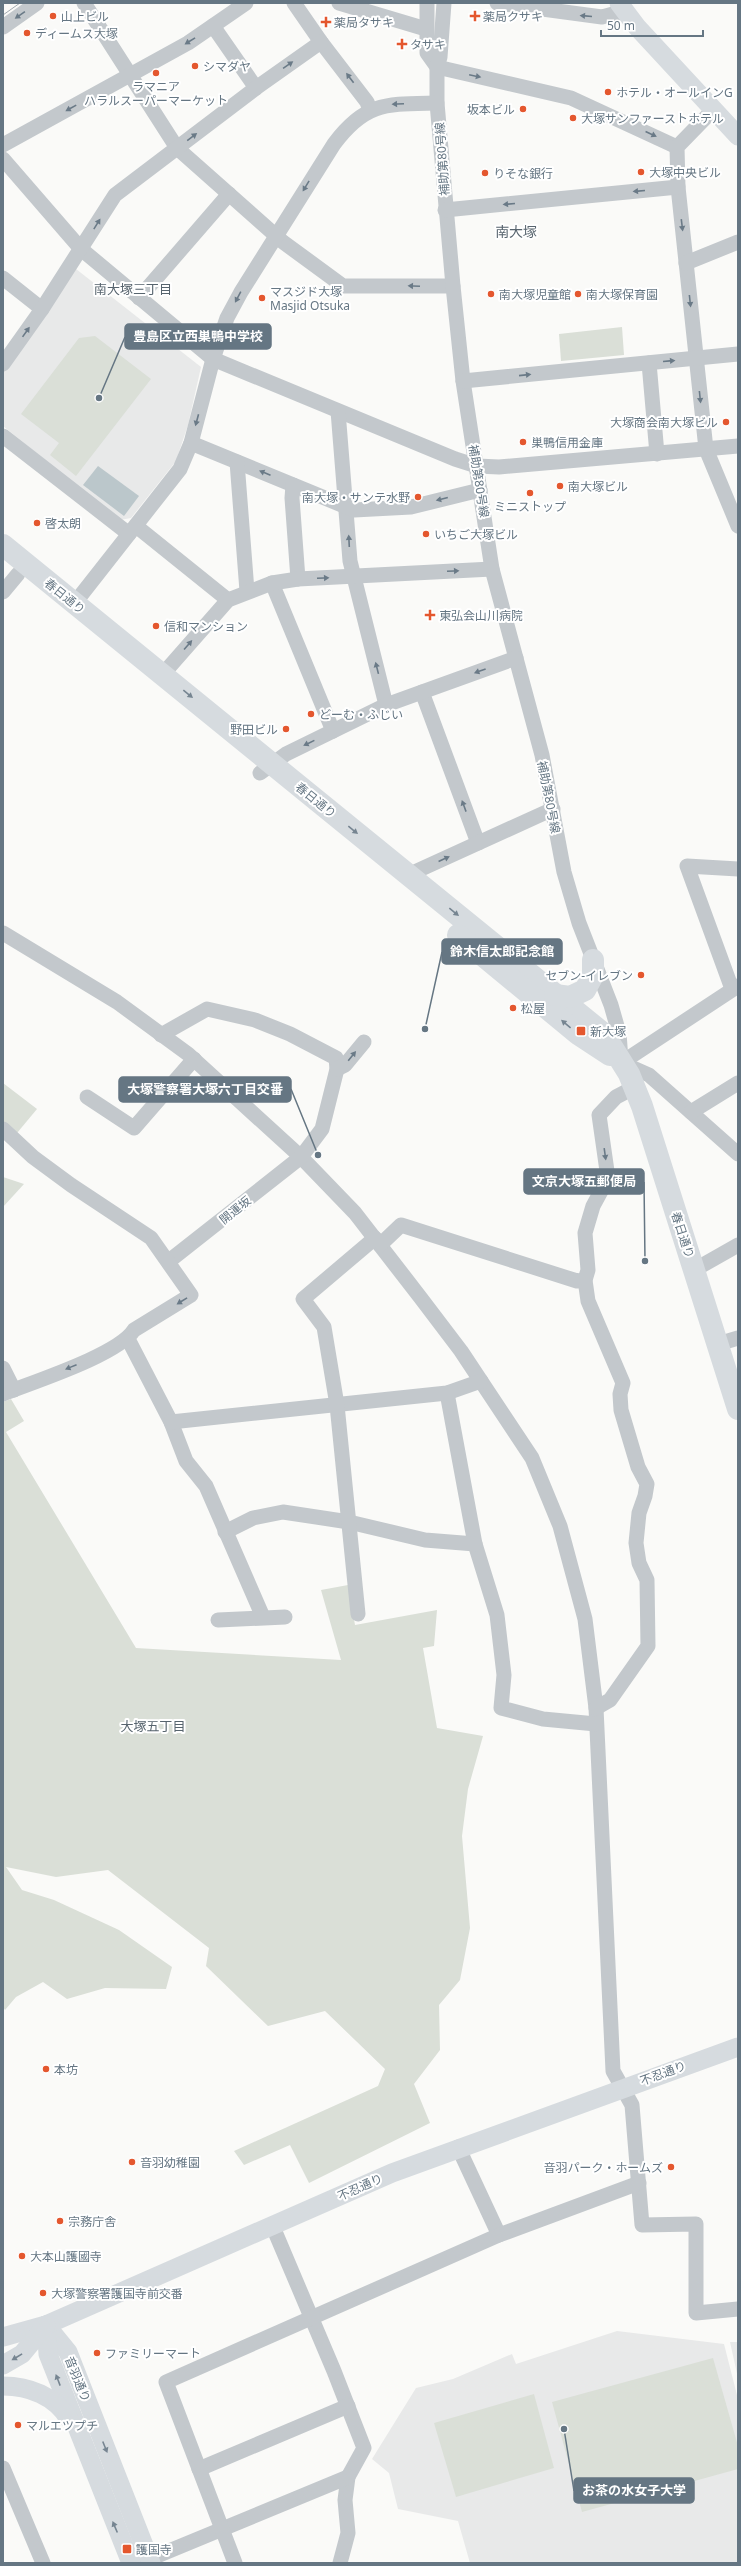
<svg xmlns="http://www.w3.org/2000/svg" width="741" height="2566" font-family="'Noto Sans','Noto Sans JP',sans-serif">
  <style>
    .built { fill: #e8e9e9 }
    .green { fill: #dadfd7 }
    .water { fill: #bbc7cb }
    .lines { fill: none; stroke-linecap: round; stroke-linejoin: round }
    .minor { stroke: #c3c8cc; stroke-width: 15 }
    .major { stroke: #d6dbdf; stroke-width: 19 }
    .highway { stroke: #d6dbdf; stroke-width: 22 }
    .tram { stroke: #a2aab0; stroke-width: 1 }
    .oneway { fill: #6a7a87 }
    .oneway2 { fill: #768591 }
    .poi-dot { fill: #e4572e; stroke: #fff; stroke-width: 1.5 }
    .labels { text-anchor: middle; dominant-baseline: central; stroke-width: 4; stroke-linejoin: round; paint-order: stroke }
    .poi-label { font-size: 12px; fill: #657683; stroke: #fff; text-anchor: start }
    .street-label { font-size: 12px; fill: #657683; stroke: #fff }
    .neighbourhood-label { font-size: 13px; fill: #57646e; stroke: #fff }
    .quarter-label { font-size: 14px; fill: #57646e; stroke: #fff }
    .leader { fill: none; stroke: #657683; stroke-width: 1.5 }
    .callout-dot { fill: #657683; stroke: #fff; stroke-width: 1.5 }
    .callout { fill: #657683; stroke: #657683; stroke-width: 1.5 }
    .callout-label { font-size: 13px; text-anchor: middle; font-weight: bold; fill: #fff }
  </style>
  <rect width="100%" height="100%" fill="#fafaf8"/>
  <g class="built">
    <path d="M 76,269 L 201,367 L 188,425 L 176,461 L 131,518 L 120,520 L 3,426 L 3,371 Z"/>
    <path d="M 617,2331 L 724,2344 L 738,2399 L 738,2563 L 470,2563 L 458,2521 L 398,2509 L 389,2473 L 372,2459 L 416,2388 L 453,2379 L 512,2354 L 516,2364 Z"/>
    <path d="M 730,2342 L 738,2342 L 738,2378 Z"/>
  </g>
  <g class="green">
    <path d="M 622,327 L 624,355 L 561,361 L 559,334 Z"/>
    <path d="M 95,336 L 151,379 L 76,476 L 50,455 L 59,443 L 21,414 L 79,338 Z"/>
    <path d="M 3,1083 L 37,1109 L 17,1133 L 3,1121 Z"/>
    <path d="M 3,1177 L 24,1184 L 3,1207 Z"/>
    <path d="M 11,1399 L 24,1421 L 6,1432 L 136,1648 L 341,1660 L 321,1590 L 348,1585 L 355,1625 L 437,1610 L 434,1646 L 423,1648 L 437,1728 L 483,1736 L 468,1789 L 462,1836 L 470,1928 L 460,1980 L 439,2005 L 440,2050 L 414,2084 L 430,2123 L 309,2183 L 290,2145 L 244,2165 L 234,2151 L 378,2086 L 385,2069 L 325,2011 L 268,2026 L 206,1966 L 209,1948 L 108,1870 L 56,1877 L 6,1867 L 22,1890 L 54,1900 L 119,1930 L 172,1967 L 166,1989 L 105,1988 L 67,1999 L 43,1982 L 16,1997 L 5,2010 L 3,2007 L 3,1402 Z"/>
    <path d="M 713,2358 L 738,2446 L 738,2469 L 582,2512 L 552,2402 Z"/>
    <path d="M 534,2394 L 554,2468 L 456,2497 L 434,2423 Z"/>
  </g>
  <path class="water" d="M 98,466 L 139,496 L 124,516 L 83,485 Z"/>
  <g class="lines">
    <g class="minor">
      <path d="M 84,3 L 177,148 L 283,242 L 343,286 L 453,286"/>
      <path d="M 294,3 L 321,42 L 367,102 L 370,110"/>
      <path d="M 339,3 L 426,29"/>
      <path d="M 427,3 L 427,53 L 437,67 L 571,98 L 677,147"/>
      <path d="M 444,3 L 440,57 L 437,67 L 437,103 L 453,286 L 463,381 L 492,569 L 542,755 L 564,872 L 579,923 L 611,1005 L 619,1033 L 621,1060"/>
      <path d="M 497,3 L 602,17 L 624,11"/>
      <path d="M 213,26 L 256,88"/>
      <path d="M 3,27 L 37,3"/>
      <path d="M 713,110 L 677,147 L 678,187 L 706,449 L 738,526"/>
      <path d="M 3,145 L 188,43 L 246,3"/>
      <path d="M 3,159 L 81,249 L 213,359 L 455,459 L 477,466 L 499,467 L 738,446"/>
      <path d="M 445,210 L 678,187"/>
      <path d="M 686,263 L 738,242"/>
      <path d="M 3,278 L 42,309"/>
      <path d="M 139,298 L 229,194"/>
      <path d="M 649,363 L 657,454"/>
      <path d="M 3,364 L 42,309 L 115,195 L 256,88 L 321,42"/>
      <path d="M 463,381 L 738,354"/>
      <path d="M 338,411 L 350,561 L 386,705"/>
      <path d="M 3,436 L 129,534"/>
      <path d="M 191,443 L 354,510 L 411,507 L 480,490"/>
      <path d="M 237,462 L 247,591"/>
      <path d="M 293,485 L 292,498 L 298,579"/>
      <path d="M 136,526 L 228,600"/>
      <path d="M 272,583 L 333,731"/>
      <path d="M 3,592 L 18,574"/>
      <path d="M 74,604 L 180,469 L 191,443 L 213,359 L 227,318 L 241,292 L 334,144 C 366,101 388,104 437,103"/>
      <path d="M 163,674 L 228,600 L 272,583 L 298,579 L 492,569"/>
      <path d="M 422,692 L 478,843"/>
      <path d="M 260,773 L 286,754 L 386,705 L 516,658"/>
      <path d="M 408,875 L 553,809"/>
      <path d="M 3,933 L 117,1002 L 188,1054 L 301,1157 L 355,1213 L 420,1297 L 461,1351 L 532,1458 L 560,1526 L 585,1619 L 596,1708 L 613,2071 L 632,2105 L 642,2225 L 696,2224 L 696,2313 L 738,2309"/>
      <path d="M 732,989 L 687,866 L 738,869"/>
      <path d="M 161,1035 L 207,1009 L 255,1020 L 290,1034 L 336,1058 L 337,1069 L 322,1129 L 301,1157 L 169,1261"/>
      <path d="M 621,1063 L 738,986"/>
      <path d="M 622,1063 L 649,1075 L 738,1154"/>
      <path d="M 337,1069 L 345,1065 L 364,1042"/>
      <path d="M 87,1097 L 134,1128 L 194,1059"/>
      <path d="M 691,1112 L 738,1083"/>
      <path d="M 3,1129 L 33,1157 L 71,1185 L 151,1238 L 191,1295 L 134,1330 C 118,1355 33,1382 3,1394"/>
      <path d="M 380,1245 L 401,1225 L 577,1281 L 585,1280"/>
      <path d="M 694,1270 L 738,1245"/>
      <path d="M 128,1339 L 171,1422 L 186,1461 L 206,1486 L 263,1617"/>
      <path d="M 718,1344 L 738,1338"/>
      <path d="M 3,1368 L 14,1390"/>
      <path d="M 447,1393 L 475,1544 L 497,1615 L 504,1675 L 501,1708 L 543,1719 L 596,1724"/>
      <path d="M 171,1422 L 447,1393 L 481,1381"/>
      <path d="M 225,1532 L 253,1518 L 283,1512 L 349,1522 L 425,1540 L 475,1544"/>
      <path d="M 358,1614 L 337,1405 L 324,1327 L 303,1299 L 375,1238"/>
      <path d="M 218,1620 L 285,1617"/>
      <path d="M 596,1708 L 610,1700 L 648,1646 L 647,1580 L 639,1563 L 636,1543 L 639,1513 L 645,1496 L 647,1484 L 638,1467 L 621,1410 L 620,1394 L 623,1383 L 588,1301 L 585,1280 L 588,1270 L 585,1233 L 593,1206 L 606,1182 L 607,1171 L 599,1115 L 616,1097 L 635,1087"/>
      <path d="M 458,2147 L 499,2235"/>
      <path d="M 273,2227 L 334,2371 L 364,2448 L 348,2477 L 345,2500 L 348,2533 L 340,2563"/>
      <path d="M 3,2468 L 43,2563"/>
      <path d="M 199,2469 L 348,2406"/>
      <path d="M 140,2563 L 348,2477"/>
      <path d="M 235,2563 L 166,2382 L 499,2235 L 639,2183"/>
    </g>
    <g class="major">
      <path d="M 619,3 L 637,27 L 738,136"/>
      <path d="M 46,2325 L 68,2352 L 151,2563"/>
      <path d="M 46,2325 L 48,2354 L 131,2563"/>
      <path d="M 3,2337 L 46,2325 L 392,2173 L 738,2047"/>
      <path d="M 3,2365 L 22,2354 L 46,2325"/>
      <path d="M 3,2386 C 29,2386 55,2396 69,2419"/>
    </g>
    <g class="highway">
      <path d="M 3,545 L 604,1034 L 629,1074 L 642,1106 L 738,1409"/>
      <path d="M 458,935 L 578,1034 L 610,1055"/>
      <path d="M 555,995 L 570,997 L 585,990 L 593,975 L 593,960"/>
    </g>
    <path class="tram" d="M 3,15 L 20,3"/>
  </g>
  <defs><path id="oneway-solid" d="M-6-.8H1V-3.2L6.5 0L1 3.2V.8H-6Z"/></defs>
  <g class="oneway">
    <use href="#oneway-solid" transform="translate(20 15) rotate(145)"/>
    <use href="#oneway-solid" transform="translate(586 16) rotate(-175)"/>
    <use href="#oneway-solid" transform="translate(190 41) rotate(148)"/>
    <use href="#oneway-solid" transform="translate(288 65) rotate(-35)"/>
    <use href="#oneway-solid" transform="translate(475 76) rotate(12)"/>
    <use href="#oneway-solid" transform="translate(350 78) rotate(-127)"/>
    <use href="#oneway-solid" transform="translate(398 104) rotate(177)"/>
    <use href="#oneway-solid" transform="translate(71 108) rotate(151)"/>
    <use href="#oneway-solid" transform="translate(651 134) rotate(25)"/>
    <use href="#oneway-solid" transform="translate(192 137) rotate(-37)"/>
    <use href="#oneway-solid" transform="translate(306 186) rotate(121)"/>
    <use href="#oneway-solid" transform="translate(639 191) rotate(175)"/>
    <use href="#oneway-solid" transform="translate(509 204) rotate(175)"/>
    <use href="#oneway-solid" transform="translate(97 224) rotate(-58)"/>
    <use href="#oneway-solid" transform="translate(682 225) rotate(83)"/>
    <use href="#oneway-solid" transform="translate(414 286) rotate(-178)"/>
    <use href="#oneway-solid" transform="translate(238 297) rotate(118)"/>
    <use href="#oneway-solid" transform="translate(690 301) rotate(84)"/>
    <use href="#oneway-solid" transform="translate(26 332) rotate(-55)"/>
    <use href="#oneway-solid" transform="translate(669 361) rotate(-5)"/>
    <use href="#oneway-solid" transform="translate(525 375) rotate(-6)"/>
    <use href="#oneway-solid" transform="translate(700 397) rotate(84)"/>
    <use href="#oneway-solid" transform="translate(197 420) rotate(105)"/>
    <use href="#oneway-solid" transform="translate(265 473) rotate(-157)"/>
    <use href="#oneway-solid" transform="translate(442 499) rotate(166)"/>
    <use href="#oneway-solid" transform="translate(349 541) rotate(-93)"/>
    <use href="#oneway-solid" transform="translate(453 571) rotate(-3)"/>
    <use href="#oneway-solid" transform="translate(323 578) rotate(-3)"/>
    <use href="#oneway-solid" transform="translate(188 645) rotate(-49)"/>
    <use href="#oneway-solid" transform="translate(377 668) rotate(-104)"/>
    <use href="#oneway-solid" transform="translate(480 671) rotate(160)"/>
    <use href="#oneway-solid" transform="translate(309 743) rotate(154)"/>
    <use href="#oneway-solid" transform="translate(464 806) rotate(-110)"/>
    <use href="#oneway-solid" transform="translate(444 859) rotate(-25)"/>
    <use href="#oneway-solid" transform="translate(352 1056) rotate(-51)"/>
    <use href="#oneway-solid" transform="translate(605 1154) rotate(82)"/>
    <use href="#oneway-solid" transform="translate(182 1301) rotate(148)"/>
    <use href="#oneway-solid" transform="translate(71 1367) rotate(158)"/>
  </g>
  <g class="oneway2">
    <use href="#oneway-solid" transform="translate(188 694) rotate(39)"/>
    <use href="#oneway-solid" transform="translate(353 830) rotate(39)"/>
    <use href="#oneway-solid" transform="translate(454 912) rotate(39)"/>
    <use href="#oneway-solid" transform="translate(566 1024) rotate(-140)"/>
    <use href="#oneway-solid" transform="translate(17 2357) rotate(149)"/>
    <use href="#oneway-solid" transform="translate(58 2380) rotate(-111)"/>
    <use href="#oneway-solid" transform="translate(105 2447) rotate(68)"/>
    <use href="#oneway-solid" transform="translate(115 2527) rotate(-113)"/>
  </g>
  <g class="poi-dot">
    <circle cx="53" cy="16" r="4"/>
    <path d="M473 10h4v4h4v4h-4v4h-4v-4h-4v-4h4z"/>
    <path d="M324 16h4v4h4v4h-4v4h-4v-4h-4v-4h4z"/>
    <circle cx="27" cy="33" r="4"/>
    <path d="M400 38h4v4h4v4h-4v4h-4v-4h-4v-4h4z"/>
    <circle cx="195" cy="66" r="4"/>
    <circle cx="156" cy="73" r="4"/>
    <circle cx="608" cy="92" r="4"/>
    <circle cx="523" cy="109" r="4"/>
    <circle cx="573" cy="118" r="4"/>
    <circle cx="641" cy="172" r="4"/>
    <circle cx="485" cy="173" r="4"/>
    <circle cx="491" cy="294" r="4"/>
    <circle cx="578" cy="294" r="4"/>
    <circle cx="262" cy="298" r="4"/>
    <circle cx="726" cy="422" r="4"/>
    <circle cx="523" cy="442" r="4"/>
    <circle cx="560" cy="486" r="4"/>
    <circle cx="530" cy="493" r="4"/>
    <circle cx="418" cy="497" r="4"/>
    <circle cx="37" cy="523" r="4"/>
    <circle cx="426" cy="534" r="4"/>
    <path d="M428 609h4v4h4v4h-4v4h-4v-4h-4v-4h4z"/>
    <circle cx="156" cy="626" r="4"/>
    <circle cx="311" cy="714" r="4"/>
    <circle cx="286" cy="729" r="4"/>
    <circle cx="641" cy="975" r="4"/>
    <circle cx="513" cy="1008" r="4"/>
    <rect x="576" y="1026" width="10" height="10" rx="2"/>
    <circle cx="46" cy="2069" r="4"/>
    <circle cx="132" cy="2162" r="4"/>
    <circle cx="671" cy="2167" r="4"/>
    <circle cx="60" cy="2221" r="4"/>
    <circle cx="22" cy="2256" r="4"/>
    <circle cx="43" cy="2293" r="4"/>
    <circle cx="97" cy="2353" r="4"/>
    <circle cx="18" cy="2425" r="4"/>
    <rect x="122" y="2544" width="10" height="10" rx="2"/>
  </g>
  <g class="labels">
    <g class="poi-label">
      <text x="61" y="16">山上ビル</text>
      <text x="483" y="16">薬局クサキ</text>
      <text x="334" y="22">薬局タサキ</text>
      <text x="35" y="33">ディームス大塚</text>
      <text x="410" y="44">タサキ</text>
      <text x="203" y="66">シマダヤ</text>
      <text x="156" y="86" text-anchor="middle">ラマニア<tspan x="156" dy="14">ハラルスーパーマーケット</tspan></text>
      <text x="616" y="92">ホテル・オールインG</text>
      <text x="515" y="109" text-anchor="end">坂本ビル</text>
      <text x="581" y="118">大塚サンファーストホテル</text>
      <text x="649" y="172">大塚中央ビル</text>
      <text x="493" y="173">りそな銀行</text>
      <text x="270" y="291">マスジド大塚<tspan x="270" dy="14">Masjid Otsuka</tspan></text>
      <text x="499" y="294">南大塚児童館</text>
      <text x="586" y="294">南大塚保育園</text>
      <text x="718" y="422" text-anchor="end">大塚商会南大塚ビル</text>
      <text x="531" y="442">巣鴨信用金庫</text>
      <text x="568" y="486">南大塚ビル</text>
      <text x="410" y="497" text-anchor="end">南大塚・サンテ水野</text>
      <text x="530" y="506" text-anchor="middle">ミニストップ</text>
      <text x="45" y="523">啓太朗</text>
      <text x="434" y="534">いちご大塚ビル</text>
      <text x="439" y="615">東弘会山川病院</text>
      <text x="164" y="626">信和マンション</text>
      <text x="319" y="714">どーむ・ふじい</text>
      <text x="278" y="729" text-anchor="end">野田ビル</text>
      <text x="633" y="975" text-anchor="end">セブン-イレブン</text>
      <text x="521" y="1008">松屋</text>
      <text x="590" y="1031">新大塚</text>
      <text x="54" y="2069">本坊</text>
      <text x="140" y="2162">音羽幼稚園</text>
      <text x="663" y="2167" text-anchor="end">音羽パーク・ホームズ</text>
      <text x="68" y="2221">宗務庁舎</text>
      <text x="30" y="2256">大本山護國寺</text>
      <text x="51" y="2293">大塚警察署護国寺前交番</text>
      <text x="105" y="2353">ファミリーマート</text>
      <text x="26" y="2425">マルエツプチ</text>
      <text x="136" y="2549">護国寺</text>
    </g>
    <g class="street-label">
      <text transform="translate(442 159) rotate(-94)">補助第80号線</text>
      <text transform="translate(479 481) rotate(81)">補助第80号線</text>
      <text transform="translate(65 596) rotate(39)">春日通り</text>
      <text transform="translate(549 797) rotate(79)">補助第80号線</text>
      <text transform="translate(316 800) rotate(39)">春日通り</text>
      <text transform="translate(235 1210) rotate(-39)">開運坂</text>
      <text transform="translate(683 1235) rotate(72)">春日通り</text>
      <text transform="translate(663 2073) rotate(-20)">不忍通り</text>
      <text transform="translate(360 2187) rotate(-24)">不忍通り</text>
      <text transform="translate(78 2379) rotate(68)">音羽通り</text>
    </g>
    <g class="neighbourhood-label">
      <text x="133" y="289">南大塚三丁目</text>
      <text x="153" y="1726">大塚五丁目</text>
    </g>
    <g class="quarter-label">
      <text x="516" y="231">南大塚</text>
    </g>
  </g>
  <path class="leader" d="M99 398L125 337M425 1029L442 952M318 1155L291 1089M645 1261L644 1182M564 2429L574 2491"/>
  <g class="callout-dot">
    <circle cx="99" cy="398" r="4"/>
    <circle cx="425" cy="1029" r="4"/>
    <circle cx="318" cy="1155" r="4"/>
    <circle cx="645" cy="1261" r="4"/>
    <circle cx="564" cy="2429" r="4"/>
  </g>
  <g class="callout">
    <rect x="125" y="324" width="146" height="25" rx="4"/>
    <rect x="442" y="939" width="120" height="25" rx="4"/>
    <rect x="119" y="1077" width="172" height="25" rx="4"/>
    <rect x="524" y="1169" width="120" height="25" rx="4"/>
    <rect x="574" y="2478" width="120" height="25" rx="4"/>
  </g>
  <g class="callout-label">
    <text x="198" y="341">豊島区立西巣鴨中学校</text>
    <text x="502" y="956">鈴木信太郎記念館</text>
    <text x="205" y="1094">大塚警察署大塚六丁目交番</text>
    <text x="584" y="1186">文京大塚五郵便局</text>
    <text x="634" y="2495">お茶の水女子大学</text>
  </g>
  <rect width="741" height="2566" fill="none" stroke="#657683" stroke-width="8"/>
  <path d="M601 30v6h102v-6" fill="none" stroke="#657683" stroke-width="2"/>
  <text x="607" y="30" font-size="12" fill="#657683" stroke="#ffffff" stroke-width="3" paint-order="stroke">50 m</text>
</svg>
